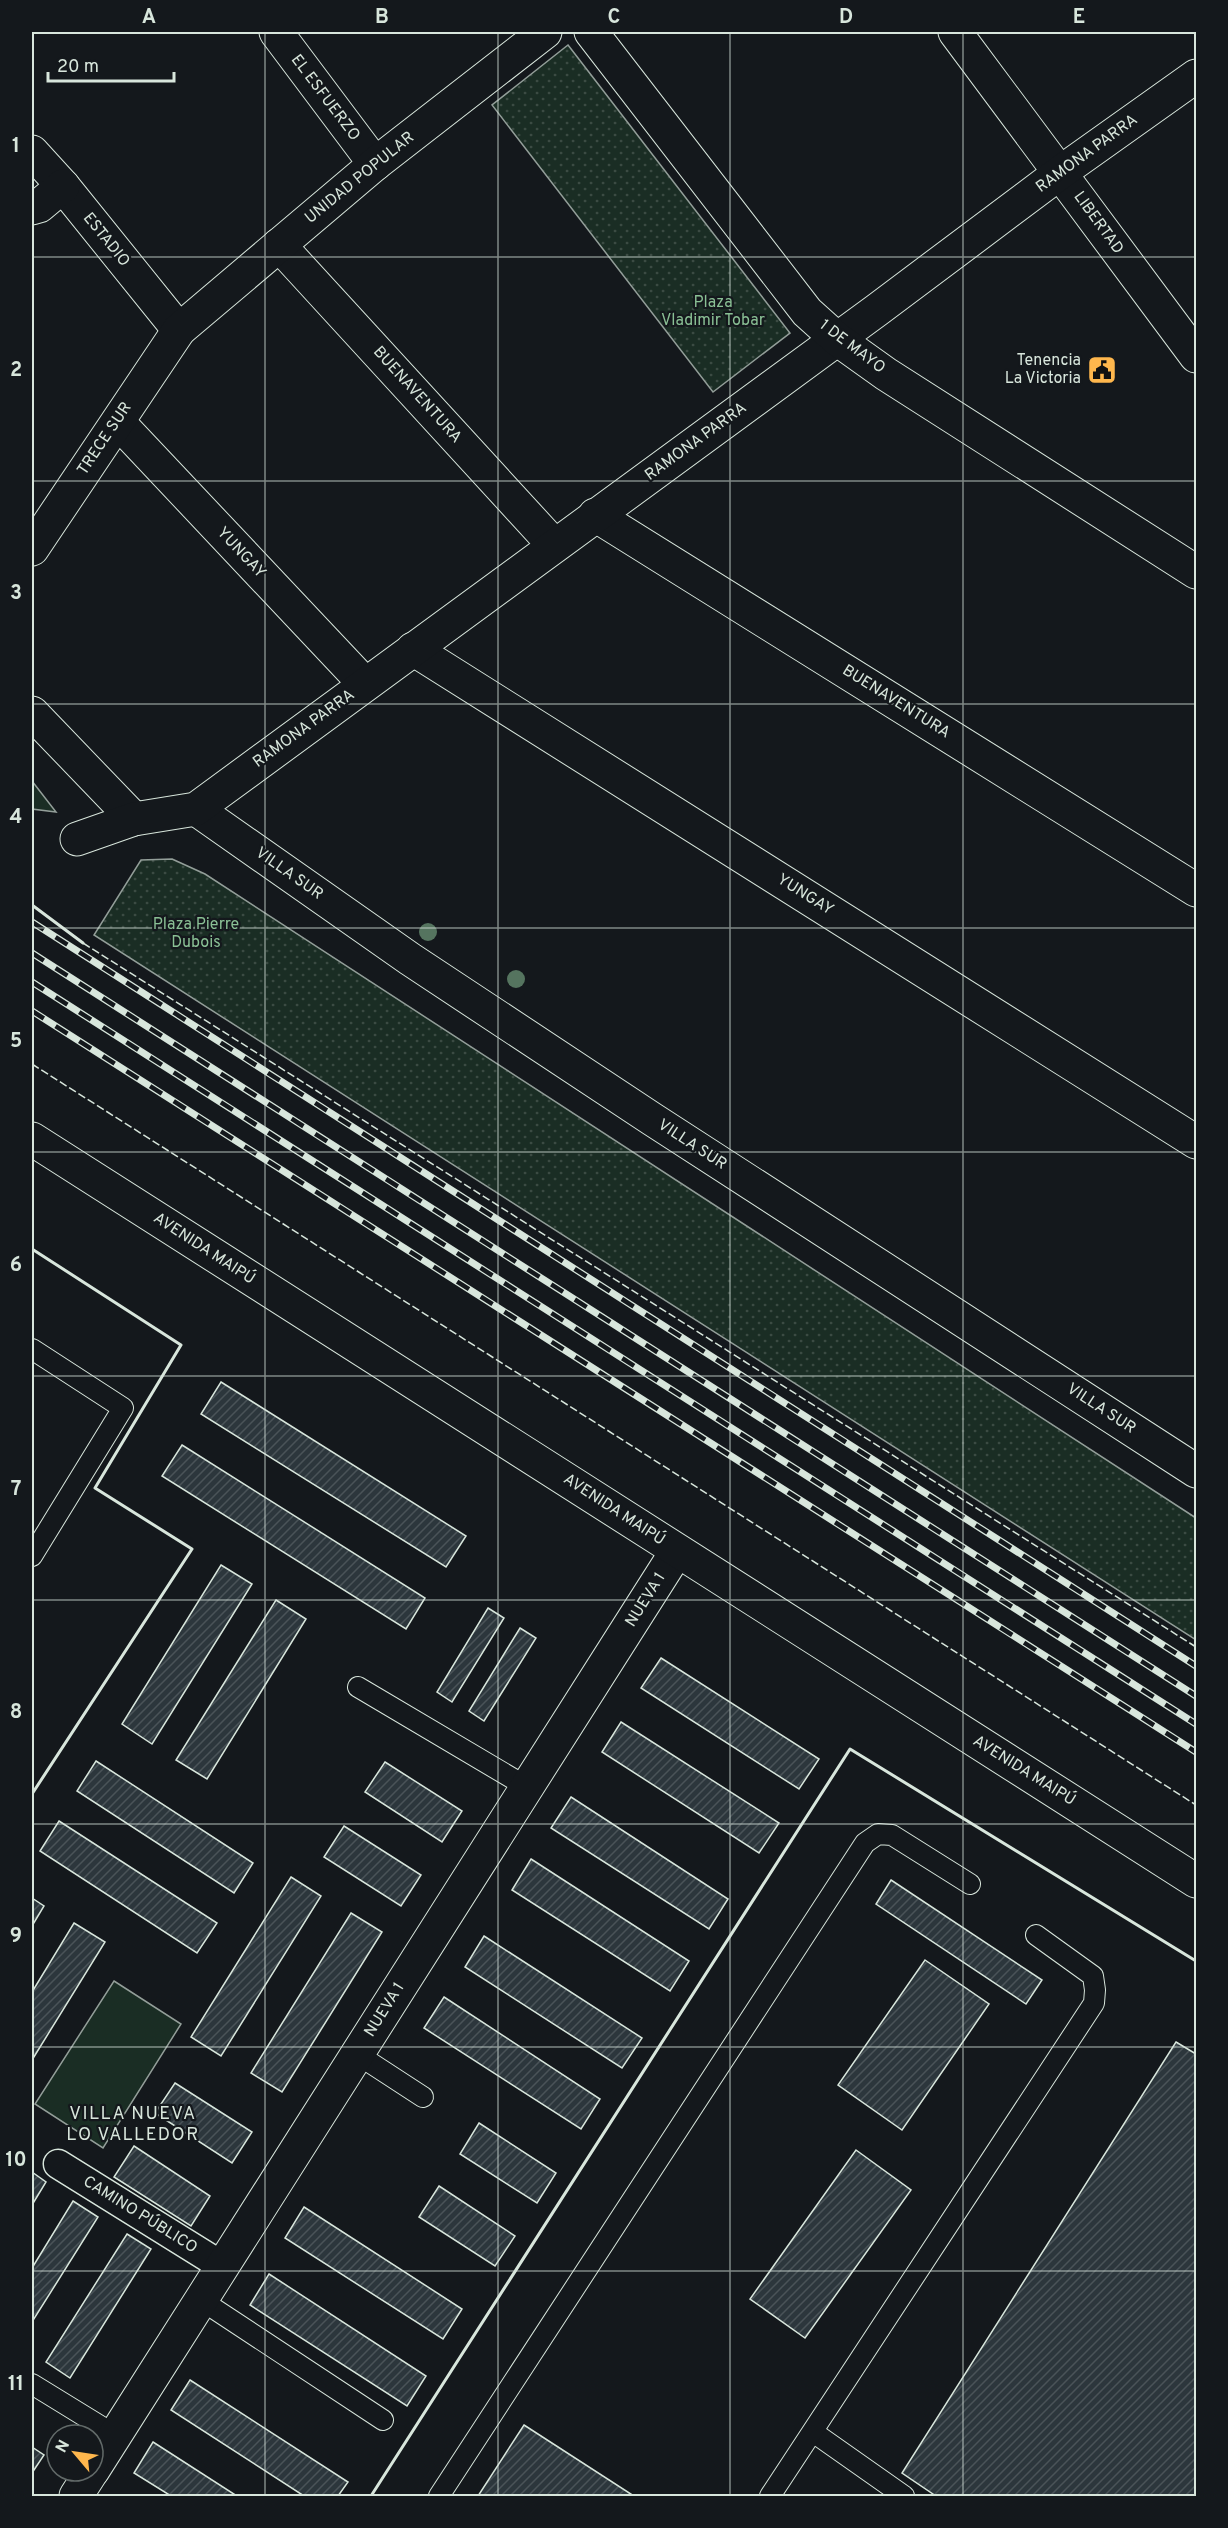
<svg xmlns="http://www.w3.org/2000/svg" width="1228" height="2528" font-family="Overpass,sans-serif">
  <style>
    .green { fill: #1a2d24; stroke: #939e99; stroke-width: 1.5 }
    .park { fill: url(#park-dots); stroke: #939e99; stroke-width: 1.5 }
    .building { fill: url(#building-hatch); stroke: #d8e6dc; stroke-width: 1.5 }
    .lines { fill: none; stroke-linecap: round; stroke-linejoin: round }
    .service-casing { stroke: #d8e6dc; stroke-width: 22 }
    .pedestrian-casing { stroke: #d8e6dc; stroke-width: 31 }
    .minor-casing { stroke: #d8e6dc; stroke-width: 35 }
    .tertiary-casing { stroke: #d8e6dc; stroke-width: 35 }
    .secondary-casing { stroke: #d8e6dc; stroke-width: 35 }
    .service { stroke: #14181c; stroke-width: 20 }
    .pedestrian { stroke: #14181c; stroke-width: 28 }
    .minor { stroke: #14181c; stroke-width: 33 }
    .tertiary { stroke: #14181c; stroke-width: 33 }
    .secondary { stroke: #14181c; stroke-width: 33 }
    .rail-casing { stroke: #d8e6dc; stroke-width: 7 }
    .rail { stroke: #14181c; stroke-width: 4.5; stroke-dasharray: 14; stroke-linecap: butt }
    .fence { stroke: #d8e6dc; stroke-width: 1.5; stroke-dasharray: 8 3; stroke-linecap: butt }
    .wall { stroke: #d8e6dc; stroke-width: 3 }
    .tree { fill: #55745f }
    .grid { fill: none; stroke: #d8e6dc; stroke-width: 1.5; stroke-opacity: 0.55 }
    .labels { text-anchor: middle; dominant-baseline: central; stroke-width: 4.5; stroke-linejoin: round; paint-order: stroke }
    .street-label { font-size: 16px; fill: #d8e6dc; stroke: #14181c }
    .park-label { font-size: 16px; fill: #8ac095; stroke: #14181c }
    .poi-label { font-size: 16px; fill: #d8e6dc; stroke: #14181c; text-anchor: end }
    .neighbourhood-label { font-size: 18px; letter-spacing: 1.5px; fill: #d8e6dc; stroke: #14181c }
    .neatline { fill: none; stroke: #d8e6dc; stroke-width: 2 }
    .grid-label { font-size: 20px; text-anchor: middle; font-weight: bold; fill: #d8e6dc }
  </style>
  <defs>
    <pattern id="park-dots" width="8" height="8" patternUnits="userSpaceOnUse" patternTransform="scale(1.5)"><rect width="8" height="8" fill="#1a2d24"/><path d="M2 2h.1M6 6h.1" fill="none" stroke="#3b4b43" stroke-width="1.8" stroke-linecap="round"/></pattern>
    <pattern id="building-hatch" width="6" height="6" patternUnits="userSpaceOnUse" patternTransform="scale(1.5)"><rect width="6" height="6" fill="#2c363c"/><path d="M-1 1l2-2M0 6l6-6M5 7l2-2" fill="none" stroke="#4a5358"/></pattern>
  </defs>
  <rect width="100%" height="100%" fill="#14181c"/>
  <g class="green">
    <path d="M 32,781 L 56,812 L 32,809 Z"/>
    <path d="M 114,1981 L 181,2024 L 103,2148 L 35,2104 Z"/>
  </g>
  <g class="park">
    <path d="M 568,45 L 790,333 L 713,392 L 492,105 Z"/>
    <path d="M 172,859 L 205,874 L 1196,1518 L 1196,1640 L 94,935 L 141,860 Z"/>
  </g>
  <g class="building">
    <path d="M 221,1382 L 466,1536 L 446,1567 L 201,1414 Z"/>
    <path d="M 182,1445 L 425,1598 L 406,1629 L 162,1476 Z"/>
    <path d="M 221,1565 L 252,1584 L 152,1744 L 122,1724 Z"/>
    <path d="M 276,1600 L 306,1619 L 207,1779 L 176,1760 Z"/>
    <path d="M 488,1608 L 504,1618 L 452,1702 L 437,1692 Z"/>
    <path d="M 520,1628 L 536,1638 L 484,1721 L 469,1711 Z"/>
    <path d="M 661,1658 L 819,1759 L 799,1789 L 641,1688 Z"/>
    <path d="M 621,1722 L 779,1823 L 759,1853 L 602,1752 Z"/>
    <path d="M 96,1761 L 253,1863 L 234,1893 L 77,1791 Z"/>
    <path d="M 385,1762 L 462,1811 L 442,1842 L 365,1792 Z"/>
    <path d="M 571,1797 L 728,1899 L 709,1929 L 551,1828 Z"/>
    <path d="M 59,1821 L 217,1923 L 197,1953 L 40,1851 Z"/>
    <path d="M 344,1826 L 421,1875 L 401,1906 L 324,1857 Z"/>
    <path d="M 531,1859 L 689,1961 L 670,1991 L 512,1890 Z"/>
    <path d="M 291,1877 L 321,1896 L 221,2056 L 191,2037 Z"/>
    <path d="M 891,1880 L 1042,1980 L 1026,2004 L 876,1904 Z"/>
    <path d="M 32,1898 L 44,1906 L 32,1926 Z"/>
    <path d="M 351,1913 L 382,1932 L 282,2092 L 251,2073 Z"/>
    <path d="M 74,1923 L 105,1942 L 32,2060 L 32,1992 Z"/>
    <path d="M 484,1936 L 642,2038 L 622,2068 L 465,1967 Z"/>
    <path d="M 925,1960 L 989,2004 L 902,2130 L 838,2085 Z"/>
    <path d="M 444,1997 L 600,2099 L 581,2129 L 424,2028 Z"/>
    <path d="M 1176,2042 L 1196,2054 L 1196,2496 L 936,2496 L 902,2473 Z"/>
    <path d="M 175,2083 L 252,2132 L 232,2163 L 155,2113 Z"/>
    <path d="M 479,2123 L 556,2173 L 537,2203 L 460,2154 Z"/>
    <path d="M 134,2146 L 210,2196 L 191,2226 L 114,2177 Z"/>
    <path d="M 856,2150 L 911,2190 L 805,2338 L 750,2299 Z"/>
    <path d="M 32,2172 L 46,2182 L 32,2205 Z"/>
    <path d="M 439,2186 L 515,2236 L 495,2266 L 419,2217 Z"/>
    <path d="M 73,2201 L 98,2217 L 32,2322 L 32,2268 Z"/>
    <path d="M 304,2207 L 462,2309 L 443,2339 L 285,2238 Z"/>
    <path d="M 127,2234 L 151,2249 L 70,2378 L 46,2362 Z"/>
    <path d="M 269,2274 L 426,2376 L 407,2406 L 250,2305 Z"/>
    <path d="M 190,2380 L 348,2482 L 338,2496 L 304,2496 L 171,2410 Z"/>
    <path d="M 524,2425 L 634,2496 L 478,2496 Z"/>
    <path d="M 153,2442 L 237,2496 L 171,2496 L 134,2473 Z"/>
    <path d="M 32,2447 L 44,2455 L 32,2473 Z"/>
  </g>
  <g class="lines">
    <g class="service-casing">
      <g id="service">
        <path d="M 32,1349 L 123,1408 L 32,1556"/>
        <path d="M 358,1687 L 527,1787"/>
        <path d="M 357,2054 L 423,2097"/>
        <path d="M 201,2300 L 383,2420"/>
        <path d="M 32,2384 L 115,2435"/>
        <path d="M 813,2432 L 904,2496"/>
        <path d="M 439,2496 L 865,1843 L 878,1834 L 892,1835 L 970,1884"/>
        <path d="M 770,2496 L 1094,2003 L 1095,1990 L 1093,1976 L 1036,1935"/>
      </g>
    </g>
    <g class="pedestrian-casing">
      <path id="pedestrian" d="M 58,2164 L 222,2266"/>
    </g>
    <g class="minor-casing">
      <g id="minor">
        <path d="M 276,32 L 375,164"/>
        <path d="M 955,32 L 1196,356"/>
        <path d="M 32,152 L 63,186 L 179,330"/>
        <path d="M 32,208 L 39,206 L 63,186"/>
        <path d="M 279,245 L 554,545"/>
        <path d="M 118,422 L 365,684"/>
        <path d="M 595,515 L 1196,890"/>
        <path d="M 32,549 L 179,330 L 375,164 L 545,32"/>
        <path d="M 413,649 L 1196,1142"/>
        <path d="M 32,713 L 134,819"/>
        <path d="M 196,809 L 410,959 L 652,1119 L 1196,1471"/>
        <path d="M 77,839 L 134,819 L 196,809 L 877,310 L 1061,172 L 1196,76"/>
        <path d="M 93,2470 L 677,1551"/>
        <path d="M 76,2496 L 92,2471"/>
      </g>
    </g>
    <g class="tertiary-casing">
      <path id="tertiary" d="M 591,32 L 807,312 L 837,339 L 886,374 L 1196,572"/>
    </g>
    <g class="secondary-casing">
      <path id="secondary" d="M 32,1139 L 1196,1881"/>
    </g>
    <use href="#service" class="service"/>
    <use href="#pedestrian" class="pedestrian"/>
    <use href="#minor" class="minor"/>
    <use href="#tertiary" class="tertiary"/>
    <use href="#secondary" class="secondary"/>
    <g class="rail-casing">
      <g id="rail">
        <path d="M 32,922 L 1196,1666"/>
        <path d="M 32,953 L 1196,1696"/>
        <path d="M 32,982 L 1196,1724"/>
        <path d="M 32,1011 L 1196,1752"/>
      </g>
    </g>
    <use href="#rail" class="rail"/>
    <g class="fence">
      <path d="M 83,943 L 1196,1647"/>
      <path d="M 32,1064 L 1196,1805"/>
    </g>
    <g class="wall">
      <path d="M 32,905 L 83,943"/>
      <path d="M 32,1249 L 181,1345 L 95,1488 L 192,1549 L 32,1794"/>
      <path d="M 371,2496 L 850,1749 L 1196,1961"/>
    </g>
  </g>
  <g class="tree">
    <circle cx="428" cy="932" r="9"/>
    <circle cx="516" cy="979" r="9"/>
  </g>
  <path class="grid" d="M 265,32 L 265,2496M 498,32 L 498,2496M 730,32 L 730,2496M 963,32 L 963,2496M 32,257 L 1196,257M 32,481 L 1196,481M 32,704 L 1196,704M 32,928 L 1196,928M 32,1152 L 1196,1152M 32,1376 L 1196,1376M 32,1600 L 1196,1600M 32,1824 L 1196,1824M 32,2047 L 1196,2047M 32,2271 L 1196,2271"/>
  <defs>
    <g id="civic-square" transform="scale(1.5)"><rect x="-9" y="-9" width="18" height="18" rx="4" fill="#ffb74d" stroke="#14181c"/><path d="M-.6-6.5H3V-4.5H.6V-3L4-1V1h2V6H-6V1h2V-1L-.6-3ZM-1.2 2.5V6h2.4V2.5Z" fill="#111"/></g>
  </defs>
  <g fill-rule="evenodd">
    <use href="#civic-square" x="1102" y="370"/>
  </g>
  <g class="labels">
    <g class="street-label">
      <text transform="translate(325 98) rotate(53)">EL ESFUERZO</text>
      <text transform="translate(1087 154) rotate(-36)">RAMONA PARRA</text>
      <text transform="translate(360 178) rotate(-39)">UNIDAD POPULAR</text>
      <text transform="translate(1098 223) rotate(54)">LIBERTAD</text>
      <text transform="translate(106 240) rotate(51)">ESTADIO</text>
      <text transform="translate(852 347) rotate(37)">1 DE MAYO</text>
      <text transform="translate(417 395) rotate(48)">BUENAVENTURA</text>
      <text transform="translate(105 439) rotate(-56)">TRECE SUR</text>
      <text transform="translate(696 442) rotate(-36)">RAMONA PARRA</text>
      <text transform="translate(241 553) rotate(47)">YUNGAY</text>
      <text transform="translate(896 702) rotate(32)">BUENAVENTURA</text>
      <text transform="translate(304 729) rotate(-36)">RAMONA PARRA</text>
      <text transform="translate(289 874) rotate(35)">VILLA SUR</text>
      <text transform="translate(805 895) rotate(32)">YUNGAY</text>
      <text transform="translate(692 1145) rotate(33)">VILLA SUR</text>
      <text transform="translate(204 1249) rotate(33)">AVENIDA MAIPÚ</text>
      <text transform="translate(1101 1409) rotate(33)">VILLA SUR</text>
      <text transform="translate(614 1510) rotate(33)">AVENIDA MAIPÚ</text>
      <text transform="translate(646 1600) rotate(-58)">NUEVA 1</text>
      <text transform="translate(1024 1771) rotate(32)">AVENIDA MAIPÚ</text>
      <text transform="translate(385 2010) rotate(-58)">NUEVA 1</text>
      <text transform="translate(140 2215) rotate(32)">CAMINO PÚBLICO</text>
    </g>
    <g class="park-label">
      <text x="713" y="303">Plaza<tspan x="713" dy="18">Vladimir Tobar</tspan></text>
      <text x="196" y="925">Plaza Pierre<tspan x="196" dy="18">Dubois</tspan></text>
    </g>
    <g class="poi-label">
      <text x="1081" y="361">Tenencia<tspan x="1081" dy="18">La Victoria</tspan></text>
    </g>
    <g class="neighbourhood-label">
      <text x="133" y="2114">VILLA NUEVA<tspan x="133" dy="21">LO VALLEDOR</tspan></text>
    </g>
  </g>
  <rect width="1228" height="2528" fill="none" stroke="#14181c" stroke-width="66"/>
  <g transform="translate(75 2453) rotate(299)"><circle r="28" fill="#14181c" stroke="#626a69" stroke-width="1.5"/>
  <path d="M0-4.5L10 22L0 15L-10 22Z" fill="#ffb74d"/>
  <text y="-9" font-size="16" font-weight="bold" text-anchor="middle" fill="#d8e6dc">N</text>
  </g>
  <path d="M48 72v9h126v-9" fill="none" stroke="#d8e6dc" stroke-width="3"/>
  <text x="57" y="72" font-size="18" fill="#d8e6dc" stroke="#14181c" stroke-width="4.5" paint-order="stroke">20 m</text>
  <rect x="33" y="33" width="1162" height="2462" class="neatline"/>
  <g class="grid-label">
    <text x="149" y="23">A</text>
    <text x="382" y="23">B</text>
    <text x="614" y="23">C</text>
    <text x="846" y="23">D</text>
    <text x="1079" y="23">E</text>
    <text x="16" y="152">1</text>
    <text x="16" y="376">2</text>
    <text x="16" y="599">3</text>
    <text x="16" y="823">4</text>
    <text x="16" y="1047">5</text>
    <text x="16" y="1271">6</text>
    <text x="16" y="1495">7</text>
    <text x="16" y="1718">8</text>
    <text x="16" y="1942">9</text>
    <text x="16" y="2166">10</text>
    <text x="16" y="2390">11</text>
  </g>
</svg>
